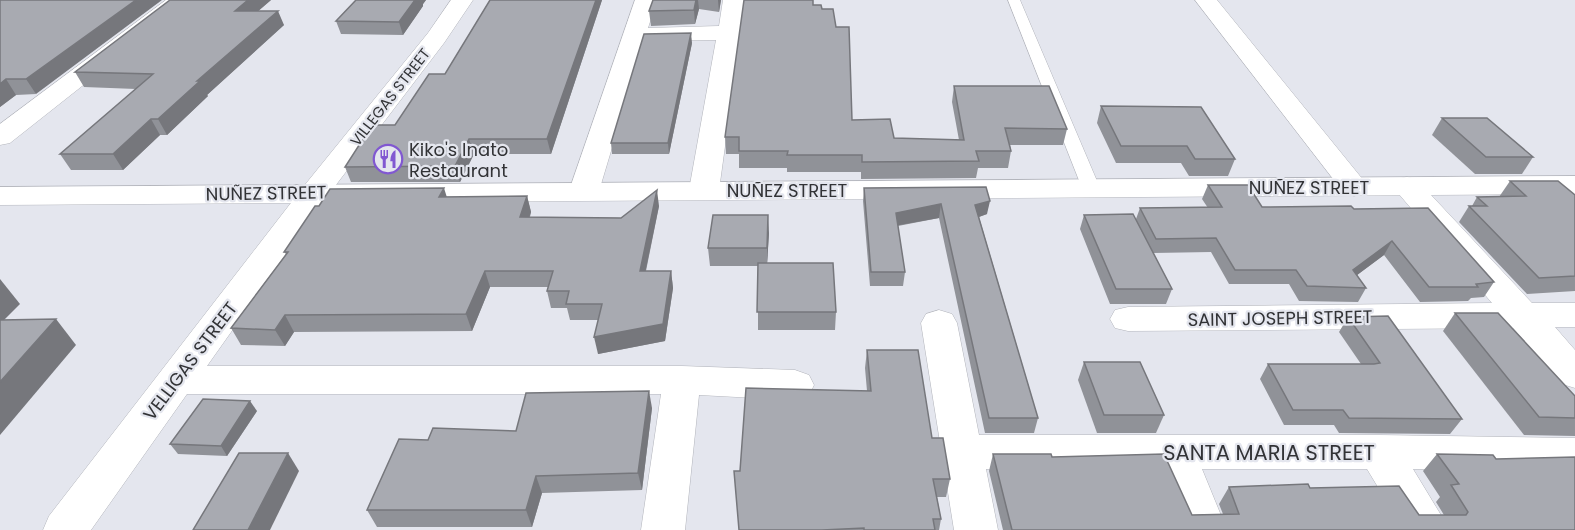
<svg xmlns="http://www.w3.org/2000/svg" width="1575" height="530" font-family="Poppins,sans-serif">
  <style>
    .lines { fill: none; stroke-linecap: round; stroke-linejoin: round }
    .lane-casing { stroke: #b2b4bb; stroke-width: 1 }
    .street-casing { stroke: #b2b4bb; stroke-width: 1 }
    .secondary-casing { stroke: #b2b4bb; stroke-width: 1 }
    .lane { fill: #fff; fill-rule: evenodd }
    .street { fill: #fff; fill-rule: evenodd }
    .secondary { fill: #fff; fill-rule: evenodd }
    .wall { fill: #909298 }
    .shaded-wall { fill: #76777c }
    .building { fill: #a8aab1; stroke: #76777c; stroke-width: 1.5 }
    .labels { text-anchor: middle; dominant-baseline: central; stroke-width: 4.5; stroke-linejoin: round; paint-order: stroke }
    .far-street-label { font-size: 15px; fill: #323336; stroke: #e4e6ee }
    .poi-label { font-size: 18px; fill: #323336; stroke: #e4e6ee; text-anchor: start }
    .street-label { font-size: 18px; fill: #323336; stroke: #e4e6ee }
    .near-street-label { font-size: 21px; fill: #323336; stroke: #e4e6ee }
  </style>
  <rect width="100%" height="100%" fill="#e4e6ee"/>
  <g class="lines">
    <g class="lane-casing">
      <path id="lane" d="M 1008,0 L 1020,0 L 1100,188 L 1097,192 L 1085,192 L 1082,188 Z"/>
    </g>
    <g class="street-casing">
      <g id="street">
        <path d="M 166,0 L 191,0 L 10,143 L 0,145 L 0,124 Z"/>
        <path d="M 451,0 L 473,0 L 444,43 L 326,198 L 207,366 L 682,366 L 795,370 L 809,375 L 814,385 L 809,395 L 795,400 L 699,395 L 685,530 L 641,530 L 661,394 L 187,394 L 91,530 L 43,530 L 49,516 L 304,186 L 428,33 Z"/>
        <path d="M 635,0 L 657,0 L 648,28 L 719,26 L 723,0 L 745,0 L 719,190 L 715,196 L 704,199 L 693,196 L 689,190 L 716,40 L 644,41 L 599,191 L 595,197 L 584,200 L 573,197 L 569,191 Z"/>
        <path d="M 1195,0 L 1217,0 L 1364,181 L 1369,187 L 1364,193 L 1354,196 L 1344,193 Z"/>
        <path d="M 1407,177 L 1417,180 L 1532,303 L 1575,303 L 1575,327 L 1555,327 L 1575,350 L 1575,388 L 1562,384 L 1513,328 L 1128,331 L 1115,328 L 1110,319 L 1115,310 L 1128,307 L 1492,303 L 1392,186 L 1397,180 Z"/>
        <path d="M 939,310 L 952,314 L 957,323 L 979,435 L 1379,435 L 1575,438 L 1575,472 L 1413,469 L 1450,530 L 1404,530 L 1367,469 L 1202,469 L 1227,530 L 1183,530 L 1160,469 L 986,469 L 998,530 L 954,530 L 921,323 L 926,314 Z"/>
      </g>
    </g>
    <g class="secondary-casing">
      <path id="secondary" d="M 1575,176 L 1575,194 L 0,205 L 0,187 Z"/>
    </g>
    <use href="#lane" class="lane"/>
    <use href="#street" class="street"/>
    <use href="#secondary" class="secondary"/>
  </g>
  <g class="wall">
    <path d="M 0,0 L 36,94 L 16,95 L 0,107 Z"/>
    <path d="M 170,0 L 271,0 L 258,11 L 284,25 L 207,95 L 208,96 L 167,135 L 160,135 L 123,170 L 71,170 L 60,154 L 136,89 L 84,87 L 75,72 Z"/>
    <path d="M 356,0 L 426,0 L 423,4 L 423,6 L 403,35 L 341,34 L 336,21 Z"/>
    <path d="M 490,0 L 602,0 L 551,154 L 474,154 L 460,182 L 351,182 L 345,167 L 395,125 L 445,74 Z"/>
    <path d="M 653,0 L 721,0 L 719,12 L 699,9 L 695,24 L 651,26 L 649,11 Z"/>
    <path d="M 813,5 L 852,120 L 894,138 L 959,140 L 952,102 L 954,86 L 1067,129 L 1063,145 L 1010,145 L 1011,151 L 1008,168 L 978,168 L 976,178 L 861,179 L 861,172 L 787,172 L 787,168 L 739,168 L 739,154 L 726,154 L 725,137 Z"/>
    <path d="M 692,43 L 669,154 L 612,154 L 611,143 Z"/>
    <path d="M 1101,106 L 1235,159 L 1228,176 L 1189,176 L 1181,163 L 1116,163 L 1097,123 Z"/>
    <path d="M 1442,118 L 1533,157 L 1522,174 L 1475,174 L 1432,135 Z"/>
    <path d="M 1510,181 L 1575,195 L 1575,291 L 1527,294 L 1459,222 L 1469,206 L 1472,206 L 1477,197 L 1499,197 Z"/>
    <path d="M 1208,185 L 1262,207 L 1354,209 L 1494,282 L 1484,297 L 1471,298 L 1468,301 L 1420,302 L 1384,255 L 1357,275 L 1366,288 L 1358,302 L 1299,301 L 1289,284 L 1229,284 L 1211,252 L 1153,253 L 1172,289 L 1166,304 L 1110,304 L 1080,229 L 1084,215 L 1136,219 L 1140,208 L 1208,208 L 1202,199 Z"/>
    <path d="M 864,188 L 987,214 L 979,217 L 1038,418 L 1034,433 L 985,433 L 939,218 L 898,226 L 905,272 L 903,286 L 870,286 L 863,201 Z"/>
    <path d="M 527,196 L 531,212 L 530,217 L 621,218 L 659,206 L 646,271 L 671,271 L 673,288 L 665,341 L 598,354 L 598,320 L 570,320 L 567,308 L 551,308 L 547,291 L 548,287 L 490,287 L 472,331 L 294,332 L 285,346 L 241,345 L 231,328 L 286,254 L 284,252 L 447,197 Z"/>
    <path d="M 769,233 L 767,263 L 836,312 L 835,330 L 758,330 L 758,266 L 710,266 L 708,248 Z"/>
    <path d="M 1455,313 L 1575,396 L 1575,436 L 1524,435 L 1443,331 Z"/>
    <path d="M 1348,317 L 1462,419 L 1450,434 L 1339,433 L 1334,425 L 1284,425 L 1260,379 L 1268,364 L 1361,364 L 1339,332 Z"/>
    <path d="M 867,350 L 932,438 L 950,479 L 946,497 L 937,497 L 941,519 L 939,530 L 739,530 L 867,391 L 865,368 Z"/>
    <path d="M 1084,362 L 1164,415 L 1156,433 L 1097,433 L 1078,380 Z"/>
    <path d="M 652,408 L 642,490 L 542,493 L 532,527 L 377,527 L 367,510 L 428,440 L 516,431 Z"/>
    <path d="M 257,411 L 227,456 L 178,454 L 170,444 Z"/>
    <path d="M 993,454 L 1052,457 L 1192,515 L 1223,514 L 1219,504 L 1229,487 L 1310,488 L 1419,515 L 1444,515 L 1436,502 L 1440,497 L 1423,471 L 1437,454 L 1496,459 L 1575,530 L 1003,530 L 989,471 Z"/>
  </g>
  <g class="shaded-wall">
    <path d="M 136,0 L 162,0 L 36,94 L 26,79 Z"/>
    <path d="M 248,0 L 271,0 L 242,25 L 235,11 Z"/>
    <path d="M 415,0 L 426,0 L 423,4 L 423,6 L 403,35 L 399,22 Z"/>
    <path d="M 596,0 L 602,0 L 551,154 L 547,139 Z"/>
    <path d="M 696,0 L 698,0 L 699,9 L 695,24 L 694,10 Z"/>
    <path d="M 718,0 L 721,0 L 719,12 Z"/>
    <path d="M 278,11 L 284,25 L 207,95 L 208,96 L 167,135 L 158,119 L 197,81 Z"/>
    <path d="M 691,33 L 692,43 L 669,154 L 668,143 Z"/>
    <path d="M 6,79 L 16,95 L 0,107 L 0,84 Z"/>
    <path d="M 151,119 L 160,135 L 123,170 L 113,154 Z"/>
    <path d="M 469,139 L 474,154 L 460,182 L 455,166 Z"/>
    <path d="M 444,188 L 449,204 L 439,197 Z"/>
    <path d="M 657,190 L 659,206 L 642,288 L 640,271 Z"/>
    <path d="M 527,196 L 531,212 L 524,233 L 520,217 Z"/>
    <path d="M 990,201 L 987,214 L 973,219 L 975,205 Z"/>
    <path d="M 941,204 L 939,218 L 894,226 L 896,213 Z"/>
    <path d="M 768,215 L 769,233 L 767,266 L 767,248 Z"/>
    <path d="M 1392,241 L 1384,255 L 1345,284 L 1353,270 Z"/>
    <path d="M 485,271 L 490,287 L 472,331 L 466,314 Z"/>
    <path d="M 671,271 L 673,288 L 665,341 L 598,354 L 594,337 Z"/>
    <path d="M 0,279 L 20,304 L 0,324 Z"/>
    <path d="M 285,315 L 294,332 L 285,346 L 275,330 Z"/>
    <path d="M 56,319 L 76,345 L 0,435 L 0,382 Z"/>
    <path d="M 649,391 L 652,408 L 642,490 L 638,473 Z"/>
    <path d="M 250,401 L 257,411 L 227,456 L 221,446 Z"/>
    <path d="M 288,453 L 299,471 L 270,530 L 248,530 Z"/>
    <path d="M 536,476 L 542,493 L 532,527 L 526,510 Z"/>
  </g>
  <g class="building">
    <path d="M 0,0 L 136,0 L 26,79 L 6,79 L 0,84 Z"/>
    <path d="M 170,0 L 248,0 L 235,11 L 278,11 L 197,81 L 200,81 L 158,119 L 151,119 L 113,154 L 60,154 L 153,74 L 75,72 Z"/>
    <path d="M 356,0 L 415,0 L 399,22 L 336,21 Z"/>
    <path d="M 490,0 L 596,0 L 547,139 L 469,139 L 455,166 L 345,167 L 372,125 L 395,125 L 429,74 L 445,74 Z"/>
    <path d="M 653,0 L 696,0 L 694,10 L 649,11 Z"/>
    <path d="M 744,0 L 813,0 L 813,5 L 821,5 L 822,9 L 833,9 L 836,27 L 849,27 L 852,120 L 890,119 L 894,138 L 964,140 L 954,86 L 1049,86 L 1067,129 L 1005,128 L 1011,151 L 976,151 L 979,161 L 862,162 L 862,155 L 787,155 L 788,151 L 739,151 L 739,137 L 725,137 Z"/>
    <path d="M 691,33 L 668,143 L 611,143 L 644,34 Z"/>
    <path d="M 1101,106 L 1201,107 L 1235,159 L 1195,159 L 1187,146 L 1121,146 Z"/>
    <path d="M 1442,118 L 1487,118 L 1533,157 L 1486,157 Z"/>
    <path d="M 1510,181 L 1558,181 L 1575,195 L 1575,276 L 1539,278 L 1469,206 L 1487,206 L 1477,197 L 1526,196 Z"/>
    <path d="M 1208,185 L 1248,185 L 1262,207 L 1351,206 L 1354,209 L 1428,208 L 1494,282 L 1476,284 L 1478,287 L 1429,287 L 1392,241 L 1353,270 L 1366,288 L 1307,286 L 1296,270 L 1235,270 L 1216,238 L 1156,239 L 1140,208 L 1222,207 Z"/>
    <path d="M 986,187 L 990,201 L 975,205 L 1038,418 L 989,418 L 941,204 L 896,213 L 905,272 L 871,272 L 864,188 Z"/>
    <path d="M 444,188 L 439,197 L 527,196 L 520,217 L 621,218 L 657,190 L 640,271 L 671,271 L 663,324 L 594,337 L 602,304 L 566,304 L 569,291 L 547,291 L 553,271 L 485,271 L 466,314 L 285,315 L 275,330 L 231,328 L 288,252 L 284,252 L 315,206 L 319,206 L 330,189 Z"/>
    <path d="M 1133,214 L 1172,289 L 1116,289 L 1084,215 Z"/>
    <path d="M 713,215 L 768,215 L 767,248 L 708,248 Z"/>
    <path d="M 758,263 L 833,263 L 836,312 L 757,312 Z"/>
    <path d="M 1455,313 L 1498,313 L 1575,396 L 1575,418 L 1539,417 Z"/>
    <path d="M 1388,316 L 1462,419 L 1349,418 L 1343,410 L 1293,410 L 1268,364 L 1374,364 L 1380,363 L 1348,317 Z"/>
    <path d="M 56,319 L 0,382 L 0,320 Z"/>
    <path d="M 867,350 L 918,350 L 932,438 L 943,438 L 950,479 L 933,479 L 941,519 L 933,519 L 935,530 L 864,530 L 864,528 L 822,530 L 739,530 L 734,471 L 740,471 L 746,388 L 871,391 Z"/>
    <path d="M 1084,362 L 1140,362 L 1164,415 L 1104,415 Z"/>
    <path d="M 649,391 L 638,473 L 536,476 L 526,510 L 367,510 L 399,439 L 428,440 L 433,428 L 516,431 L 526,393 Z"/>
    <path d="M 203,399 L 250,401 L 221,446 L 170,444 Z"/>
    <path d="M 239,453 L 288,453 L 248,530 L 193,530 Z"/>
    <path d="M 993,454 L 1051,454 L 1052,457 L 1164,454 L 1192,515 L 1239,514 L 1229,487 L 1308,484 L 1310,488 L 1399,486 L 1419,515 L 1466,515 L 1468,512 L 1451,485 L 1459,484 L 1437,454 L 1493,455 L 1496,459 L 1575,457 L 1575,530 L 1012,530 Z"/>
  </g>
  <defs>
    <g id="restaurant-ring" transform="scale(1.5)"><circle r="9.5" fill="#e4e6ee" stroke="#8158d1" stroke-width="1.5"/><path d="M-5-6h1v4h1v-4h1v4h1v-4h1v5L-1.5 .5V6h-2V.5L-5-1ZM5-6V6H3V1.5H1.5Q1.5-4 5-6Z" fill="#8158d1"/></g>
  </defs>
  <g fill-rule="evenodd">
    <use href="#restaurant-ring" x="388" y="159"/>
  </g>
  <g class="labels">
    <g class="far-street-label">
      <text transform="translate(390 97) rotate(-52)">VILLEGAS STREET</text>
    </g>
    <g class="poi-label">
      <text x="409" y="149">Kiko's Inato<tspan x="409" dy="21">Restaurant</tspan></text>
    </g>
    <g class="street-label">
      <text x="1309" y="187">NUÑEZ STREET</text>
      <text x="787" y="190">NUÑEZ STREET</text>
      <text transform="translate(266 193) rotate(-1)">NUÑEZ STREET</text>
      <text transform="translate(1280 318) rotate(-1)">SAINT JOSEPH STREET</text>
      <text transform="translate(190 361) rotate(-53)">VELLIGAS STREET</text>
    </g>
    <g class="near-street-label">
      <text x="1269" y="452">SANTA MARIA STREET</text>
    </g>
  </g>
</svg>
